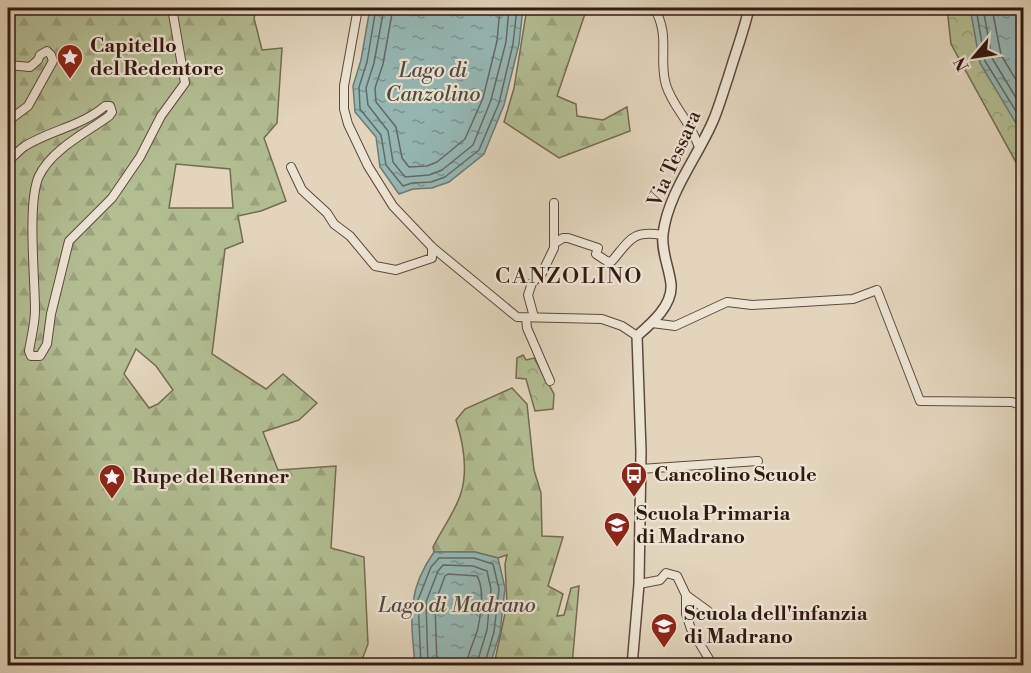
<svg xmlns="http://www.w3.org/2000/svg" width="1031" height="673" font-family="'Libre Bodoni',serif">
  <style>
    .forest { fill: url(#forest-firs); stroke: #726c52; stroke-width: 1.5; fill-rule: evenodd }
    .park { fill: url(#park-crowns); stroke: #726c52; stroke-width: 1.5 }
    .water { fill: url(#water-ripples); stroke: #6e7973; stroke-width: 1.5 }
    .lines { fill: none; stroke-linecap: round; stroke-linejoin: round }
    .shore { stroke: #646963; stroke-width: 1.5 }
    .minor-casing { stroke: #5f493c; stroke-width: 10 }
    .tertiary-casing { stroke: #5f493c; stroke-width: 12 }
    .minor { stroke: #ece4d3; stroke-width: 8 }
    .tertiary { stroke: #ece4d3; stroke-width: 9 }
    .labels { text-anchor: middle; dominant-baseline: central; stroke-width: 4.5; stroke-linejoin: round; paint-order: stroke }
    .poi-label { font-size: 20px; font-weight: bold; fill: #331a11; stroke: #ece4d3; text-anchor: start }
    .street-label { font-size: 20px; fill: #331a11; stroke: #ece4d3 }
    .water-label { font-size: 21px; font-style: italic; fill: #504942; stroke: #ece4d3 }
    .quarter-label { font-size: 22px; letter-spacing: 1.5px; fill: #331a11; stroke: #ece4d3 }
  </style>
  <defs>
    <pattern id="forest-firs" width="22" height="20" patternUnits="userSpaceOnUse" patternTransform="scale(1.5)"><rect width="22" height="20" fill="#b2bd92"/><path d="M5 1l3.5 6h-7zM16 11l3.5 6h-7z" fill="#9aa27d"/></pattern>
    <pattern id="park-crowns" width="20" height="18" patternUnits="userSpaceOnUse" patternTransform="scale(1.5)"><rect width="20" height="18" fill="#b2bd92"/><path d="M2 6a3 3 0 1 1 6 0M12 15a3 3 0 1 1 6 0" fill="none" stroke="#9aa27d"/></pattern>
    <pattern id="water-ripples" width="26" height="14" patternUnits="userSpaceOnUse" patternTransform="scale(1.5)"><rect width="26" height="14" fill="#95b8b5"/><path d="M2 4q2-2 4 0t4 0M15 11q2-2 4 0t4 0" fill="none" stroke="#7a9592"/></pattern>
  </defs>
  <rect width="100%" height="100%" fill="#e2d5bc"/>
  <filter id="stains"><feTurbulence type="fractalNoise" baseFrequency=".00333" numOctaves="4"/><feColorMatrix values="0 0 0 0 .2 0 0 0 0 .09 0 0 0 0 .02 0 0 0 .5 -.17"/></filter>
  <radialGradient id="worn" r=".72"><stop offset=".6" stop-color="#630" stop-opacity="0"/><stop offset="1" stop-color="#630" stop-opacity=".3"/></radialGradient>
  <g class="forest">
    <path d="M 8,8 L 257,8 L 254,18 L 262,50 L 282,48 L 277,123 L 264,138 L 286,201 L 261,211 L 238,216 L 243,242 L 225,249 L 212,354 L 266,389 L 283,374 L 317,403 L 299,420 L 263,432 L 278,470 L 336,466 L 331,548 L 364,557 L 368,644 L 360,665 L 8,665 ZM 176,164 L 230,169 L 233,208 L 169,208 ZM 136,349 L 156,366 L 173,390 L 158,404 L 149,408 L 124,374 Z"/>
    <path d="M 527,8 L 587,8 L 557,96 L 576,104 L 577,116 L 603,120 L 627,107 L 630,131 L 559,158 L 504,122 L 514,88 Z"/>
    <path d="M 512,388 L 527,404 L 534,470 L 541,493 L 542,536 L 563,537 L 548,586 L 563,594 L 557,616 L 564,615 L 571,588 L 579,586 L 572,665 L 494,665 L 507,604 L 505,564 L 507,555 L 498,558 L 475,552 L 434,552 L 433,547 C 441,531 456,510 461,493 C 468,470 463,442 456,420 L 465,409 Z"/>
  </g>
  <g class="park">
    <path d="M 947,8 L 1023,8 L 1023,175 L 951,44 Z"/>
    <path d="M 523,355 L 526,360 L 534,358 L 554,394 L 553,409 L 535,411 L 526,379 L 516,378 L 517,358 Z"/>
  </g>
  <g class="water">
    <path d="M 370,8 L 523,8 L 519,44 L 504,105 L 484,154 L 449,182 L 432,188 L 413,189 L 399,194 L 380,167 L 376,137 L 355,112 L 353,86 L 361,60 Z"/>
    <path d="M 970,8 L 1023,8 L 1023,135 L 980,63 Z"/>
    <path d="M 434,552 L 475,552 L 498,558 L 505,588 L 500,633 L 490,665 L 415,665 C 411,619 406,592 434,552 Z"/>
  </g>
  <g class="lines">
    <g class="shore">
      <path d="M 376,8 L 367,62 L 359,87 L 360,109 L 381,135 L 386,165 L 403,186 L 412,183 L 431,182 L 445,177 L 479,150 L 499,103 L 513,44 L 517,8"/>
      <path d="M 384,8 L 374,63 L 366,88 L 368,105 L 388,131 L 393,162 L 405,177 L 429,175 L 442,170 L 473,145 L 491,100 L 506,42 L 509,8"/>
      <path d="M 393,8 L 383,64 L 375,88 L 376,102 L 396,127 L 402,158 L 409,167 L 427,166 L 437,162 L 465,139 L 483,98 L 497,41 L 500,8"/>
      <path d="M 976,8 L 985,61 L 1024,124"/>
      <path d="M 983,8 L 992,58 L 1024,111"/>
      <path d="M 992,8 L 1001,55 L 1024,93"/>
      <path d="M 421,666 L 418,600 L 431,567 L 439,558 L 474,558 L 493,564 L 499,589 L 494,632 L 484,666"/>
      <path d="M 428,666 L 426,602 L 438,571 L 443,565 L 473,566 L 487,571 L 491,589 L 487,630 L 476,666"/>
      <path d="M 437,666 L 435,603 L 445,576 L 448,574 L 477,576 C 485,589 481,613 478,628 C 475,641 467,652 467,666"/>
    </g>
    <g class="minor-casing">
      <g id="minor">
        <path d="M 358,8 L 344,86 L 344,109 L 348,124 L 368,166 L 393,206 L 432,247 L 517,317 L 602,319 L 622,326 L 637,336"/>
        <path d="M 654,8 C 671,36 658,58 666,85 C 671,101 681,112 689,126 C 693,132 696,140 699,147"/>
        <path d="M 8,65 L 30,67 L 38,60 L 40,55 L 47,51 L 51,55 L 53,61 L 28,106 L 8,121"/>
        <path d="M 8,162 C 13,157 19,150 25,146 C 51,130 82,126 105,106 L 110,106 L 112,112 L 109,116 C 86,133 52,149 39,176 C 27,202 35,278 35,310 C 35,324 31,338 29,351 L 31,356 L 40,356 L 47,344 L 51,314 L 69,241 L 112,198 L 140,157 L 161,116 L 185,83 L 172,8"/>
        <path d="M 291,167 L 302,190 L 327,213 L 334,224 L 350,236 L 375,266 L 396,270 L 432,258 L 432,247"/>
        <path d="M 555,243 L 563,238 L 568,238 L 598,248 L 596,254 L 608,262 L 612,261 C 630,240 632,230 662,235"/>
        <path d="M 534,317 L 528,295 L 532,283 L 542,273 L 554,248 L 554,203"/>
        <path d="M 526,318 L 527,328 L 550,381"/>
        <path d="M 652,323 L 675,326 L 727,302 L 752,305 L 853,299 L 877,290 L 920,401 L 1012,402 L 1024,406"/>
        <path d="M 640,469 L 758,461"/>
        <path d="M 639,584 L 660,580 L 666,573 L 677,576 L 686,595 L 686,614 L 691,629 L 709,659"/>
        <path d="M 686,595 L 708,611"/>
      </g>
    </g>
    <g class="tertiary-casing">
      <path id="tertiary" d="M 632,666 L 639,584 L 641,451 L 637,336 C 652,323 673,305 671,284 C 669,267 661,251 663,234 C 668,193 697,158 713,121 C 719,107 723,92 728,78 C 735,54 744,31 749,8"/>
    </g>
    <use href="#minor" class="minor"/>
    <use href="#tertiary" class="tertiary"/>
  </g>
  <defs>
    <g id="sight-pin" transform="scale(1.35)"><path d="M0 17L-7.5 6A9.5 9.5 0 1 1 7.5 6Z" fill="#8f2418" stroke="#ece4d3"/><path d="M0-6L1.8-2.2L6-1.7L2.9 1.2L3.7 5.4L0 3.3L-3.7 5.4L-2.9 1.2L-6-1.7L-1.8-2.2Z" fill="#fff"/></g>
    <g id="bus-pin" transform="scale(1.35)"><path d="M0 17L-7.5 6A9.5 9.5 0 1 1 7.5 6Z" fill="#8f2418" stroke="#ece4d3"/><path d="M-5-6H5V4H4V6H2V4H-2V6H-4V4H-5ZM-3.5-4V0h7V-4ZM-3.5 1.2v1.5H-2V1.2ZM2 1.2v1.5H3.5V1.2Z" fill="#fff"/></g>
    <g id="school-pin" transform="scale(1.35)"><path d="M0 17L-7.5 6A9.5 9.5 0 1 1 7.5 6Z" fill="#8f2418" stroke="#ece4d3"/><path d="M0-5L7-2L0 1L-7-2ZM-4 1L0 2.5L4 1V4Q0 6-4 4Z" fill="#fff"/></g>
  </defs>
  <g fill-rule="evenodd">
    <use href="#sight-pin" x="70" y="57"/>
    <use href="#bus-pin" x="634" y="475"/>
    <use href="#sight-pin" x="112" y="477"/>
    <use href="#school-pin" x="617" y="525"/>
    <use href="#school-pin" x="664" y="626"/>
  </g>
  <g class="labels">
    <g class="poi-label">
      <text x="90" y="46">Capitello<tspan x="90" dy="23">del Redentore</tspan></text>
      <text x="654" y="475">Cancolino Scuole</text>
      <text x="132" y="477">Rupe del Renner</text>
      <text x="636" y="514">Scuola Primaria<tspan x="636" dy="23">di Madrano</tspan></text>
      <text x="684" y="614">Scuola dell'infanzia<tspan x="684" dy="23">di Madrano</tspan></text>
    </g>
    <g class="street-label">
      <text transform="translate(675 159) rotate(-66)">Via Tessara</text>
    </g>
    <g class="water-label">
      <text x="433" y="71">Lago di<tspan x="433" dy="24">Canzolino</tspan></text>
      <text x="457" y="606">Lago di Madrano</text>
    </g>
    <g class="quarter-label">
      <text x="569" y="276">CANZOLINO</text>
    </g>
  </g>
  <rect width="1031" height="673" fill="none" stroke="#e2d5bc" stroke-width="30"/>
  <rect x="9" y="9" width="1013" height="655" fill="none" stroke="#331a11" stroke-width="3"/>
  <rect x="15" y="15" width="1001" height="643" fill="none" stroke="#331a11" stroke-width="1.5"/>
  <g transform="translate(974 57) rotate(241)" stroke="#ece4d3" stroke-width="4.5" paint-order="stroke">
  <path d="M0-4.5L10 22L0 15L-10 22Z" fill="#331a11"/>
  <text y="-9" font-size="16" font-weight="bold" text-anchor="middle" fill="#331a11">N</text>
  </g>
  <rect width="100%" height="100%" filter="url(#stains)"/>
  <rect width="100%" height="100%" fill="url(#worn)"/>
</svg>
